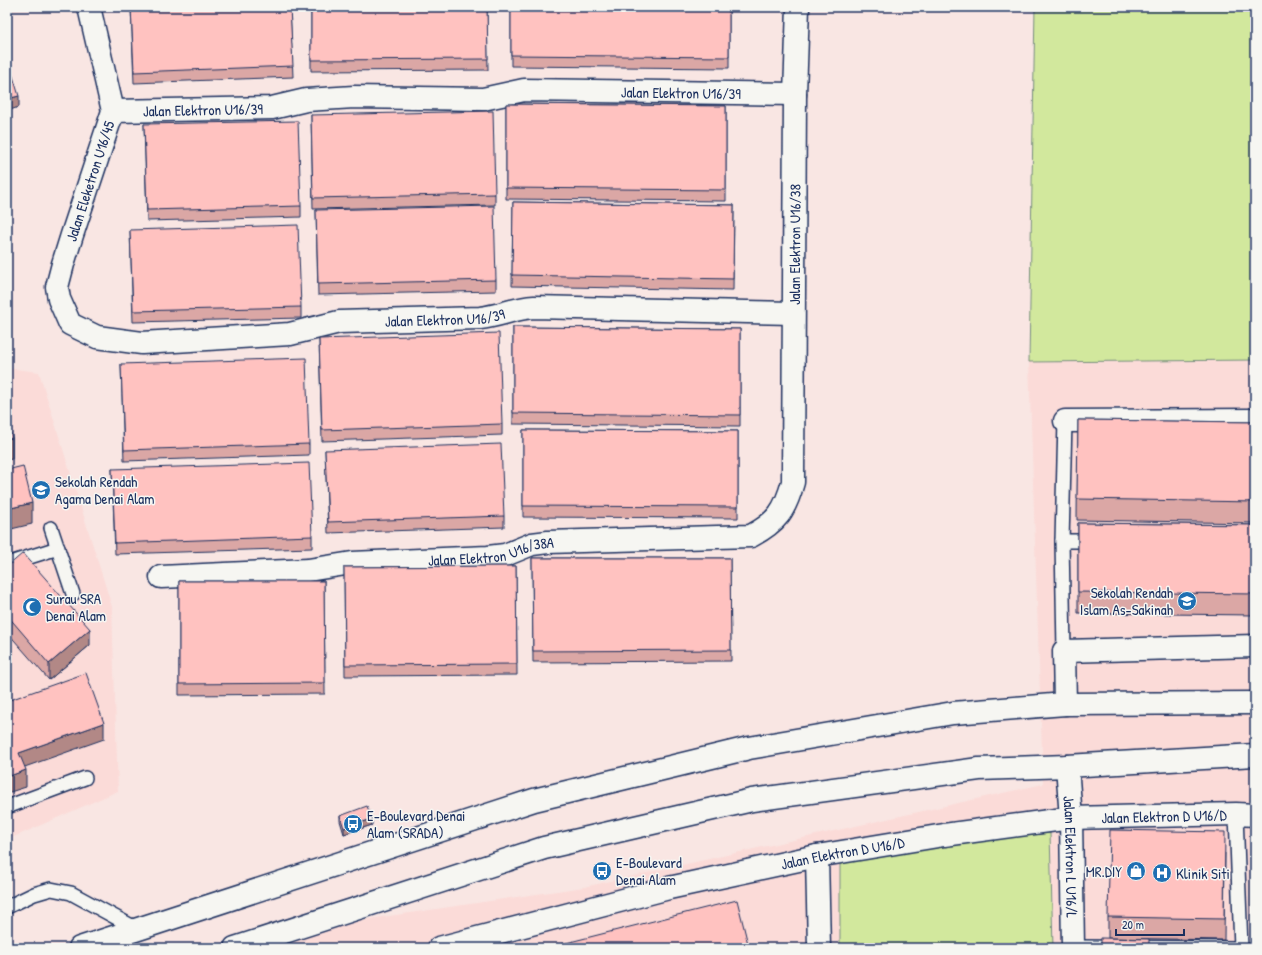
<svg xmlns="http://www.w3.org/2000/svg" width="1262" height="955" font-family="'Patrick Hand',sans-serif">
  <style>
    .built { fill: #fbdbd8 }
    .green { fill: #d2e89d; stroke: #768c7e }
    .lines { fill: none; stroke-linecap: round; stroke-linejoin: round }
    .service-casing { stroke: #1b2f5e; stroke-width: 16 }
    .minor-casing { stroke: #1b2f5e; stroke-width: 25 }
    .secondary-casing { stroke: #1b2f5e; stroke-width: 25 }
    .service { stroke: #f6f6f2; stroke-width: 13 }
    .minor { stroke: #f6f6f2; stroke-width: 22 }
    .secondary { stroke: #f6f6f2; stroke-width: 22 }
    .wall { fill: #dba7a5; stroke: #1b2f5e }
    .shaded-wall { fill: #b28886; stroke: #1b2f5e }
    .building { fill: #ffc2c0; stroke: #1b2f5e }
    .labels { text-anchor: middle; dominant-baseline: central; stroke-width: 3; stroke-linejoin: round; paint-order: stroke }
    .street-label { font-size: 15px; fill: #1b2f5e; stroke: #f6f6f2 }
    .poi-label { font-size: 15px; fill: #1b2f5e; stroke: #f6f6f2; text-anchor: start }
  </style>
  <rect width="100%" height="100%" fill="#f9e6e3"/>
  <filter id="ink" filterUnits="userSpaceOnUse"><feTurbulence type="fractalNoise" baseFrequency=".025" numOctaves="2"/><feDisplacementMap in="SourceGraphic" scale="8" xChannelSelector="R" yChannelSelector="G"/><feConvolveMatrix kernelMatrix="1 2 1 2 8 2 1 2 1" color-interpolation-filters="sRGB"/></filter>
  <g filter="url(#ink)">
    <g class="built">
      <path d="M 1255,360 L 1255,948 L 268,948 L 316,927 L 584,887 L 1043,784 L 1029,362 Z"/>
      <path d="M 7,368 L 39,372 L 112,607 L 118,791 L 7,840 Z"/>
    </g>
    <g class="green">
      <path d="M 1035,7 L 1255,7 L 1255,360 L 1029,362 Z"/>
      <path d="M 1050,833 L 1053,948 L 840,948 L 840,855 Z"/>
    </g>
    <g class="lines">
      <g class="service-casing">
        <g id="service">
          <path d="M 51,528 L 73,594"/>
          <path d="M 1062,541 L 1095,541"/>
          <path d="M 7,564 L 58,548"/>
          <path d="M 1064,651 L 1062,541 L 1065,421"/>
          <path d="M 7,807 L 85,778"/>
          <path d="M 7,907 L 34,894 L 51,889 L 71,893 L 137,929"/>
          <path d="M 1073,947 L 1241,948 L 1236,814"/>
        </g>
      </g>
      <g class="minor-casing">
        <g id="minor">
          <path id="s1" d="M 89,7 L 113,111 L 72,235 L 63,264 L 57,287 L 59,299 L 70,324 L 97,337 L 142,343 L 290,334 L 339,322 L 480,318 C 499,316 515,308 534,307 L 793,313"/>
          <path id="s2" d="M 113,111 L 272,108 L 306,100 L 354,97 L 483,99 L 524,90 L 795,94"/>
          <path d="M 1065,421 L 1255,420"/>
          <path id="s3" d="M 161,577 L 308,570 L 352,563 L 488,557 L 505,555 L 532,544 L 548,542 L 751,536 C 777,522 785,511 793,482 L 795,94 L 798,7"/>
          <path d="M 1065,704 L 1064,651 L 1255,646"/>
          <path id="s4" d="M 1067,766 L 1071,818 L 1073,948"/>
          <path d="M 817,856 L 819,948"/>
          <path id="s5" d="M 439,948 L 669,888 L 817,856 L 944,835 L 1071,818 L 1236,814 L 1255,815"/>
        </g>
      </g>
      <g class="secondary-casing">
        <g id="secondary">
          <path d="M 80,948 L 534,800 L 749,748 L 953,713 L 1065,704 L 1255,703"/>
          <path d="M 235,948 L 544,848 L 752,800 L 979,769 L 1067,766 L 1255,755"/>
        </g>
      </g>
      <use href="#service" class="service"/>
      <use href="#minor" class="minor"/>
      <use href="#secondary" class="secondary"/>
    </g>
    <g class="wall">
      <path d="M 131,7 L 290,7 L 293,77 L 134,83 Z"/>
      <path d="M 311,7 L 487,7 L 488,70 L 311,71 Z"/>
      <path d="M 511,7 L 729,7 L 729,68 L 511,66 Z"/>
      <path d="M 506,104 L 726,106 L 726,201 L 506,199 Z"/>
      <path d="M 311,115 L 495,194 L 495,205 L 313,209 Z"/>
      <path d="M 144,124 L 301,206 L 301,217 L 147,221 Z"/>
      <path d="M 513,202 L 734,205 L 733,290 L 512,286 Z"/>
      <path d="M 316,210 L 496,280 L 496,291 L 318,295 Z"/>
      <path d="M 130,230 L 301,307 L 301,318 L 133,322 Z"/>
      <path d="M 513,327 L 740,329 L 740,426 L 513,424 Z"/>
      <path d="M 319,339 L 502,424 L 502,435 L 322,441 Z"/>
      <path d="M 121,364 L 309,444 L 309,455 L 124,461 Z"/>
      <path d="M 1078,420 L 1255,422 L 1255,523 L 1077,520 Z"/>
      <path d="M 523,430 L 738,431 L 738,518 L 523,517 Z"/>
      <path d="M 325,450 L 504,516 L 504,527 L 328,533 Z"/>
      <path d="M 112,469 L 312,536 L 312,548 L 115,554 Z"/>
      <path d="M 1078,523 L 1255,525 L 1255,615 L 1078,613 Z"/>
      <path d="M 532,558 L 730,558 L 731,661 L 533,662 Z"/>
      <path d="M 516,566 L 517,675 L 345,676 L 344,567 Z"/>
      <path d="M 7,567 L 90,645 L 49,680 L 7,632 Z"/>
      <path d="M 179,581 L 324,581 L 325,694 L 179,695 Z"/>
      <path d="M 340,816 L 372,825 L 344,834 L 340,821 Z"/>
      <path d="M 1225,853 L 1224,940 L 1108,938 L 1108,917 Z"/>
    </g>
    <g class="shaded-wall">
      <path d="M 19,96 L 19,107 L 7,111 L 7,99 Z"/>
      <path d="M 12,438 L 12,459 L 7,460 L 7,439 Z"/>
      <path d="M 32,503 L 32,524 L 7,530 L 7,509 Z"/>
      <path d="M 90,629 L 90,645 L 49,680 L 49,664 Z"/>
      <path d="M 104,723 L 104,739 L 19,769 L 19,753 Z"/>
      <path d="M 26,770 L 26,787 L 7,793 L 7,777 Z"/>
      <path d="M 372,819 L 372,825 L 344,834 L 344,828 Z"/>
    </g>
    <g class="building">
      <path d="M 131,7 L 290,7 L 293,66 L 134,72 Z"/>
      <path d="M 311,7 L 487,7 L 488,59 L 311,60 Z"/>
      <path d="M 511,7 L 729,7 L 729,57 L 511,55 Z"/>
      <path d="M 7,57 L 19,96 L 7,99 Z"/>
      <path d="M 506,104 L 726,106 L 726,190 L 506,188 Z"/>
      <path d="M 493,111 L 495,194 L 313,198 L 311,115 Z"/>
      <path d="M 298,121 L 301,206 L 147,210 L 144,124 Z"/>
      <path d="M 513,202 L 734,205 L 733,279 L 512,275 Z"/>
      <path d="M 494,206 L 496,280 L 318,284 L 316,210 Z"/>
      <path d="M 298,225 L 301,307 L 133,311 L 130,230 Z"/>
      <path d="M 513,327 L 740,329 L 740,415 L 513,413 Z"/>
      <path d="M 499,333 L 502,424 L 322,430 L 319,339 Z"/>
      <path d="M 306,358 L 309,444 L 124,450 L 121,364 Z"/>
      <path d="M 7,419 L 12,438 L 7,439 Z"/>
      <path d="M 1078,420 L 1255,422 L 1255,502 L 1077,499 Z"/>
      <path d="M 523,430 L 738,431 L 738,507 L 523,506 Z"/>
      <path d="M 501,444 L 504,516 L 328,522 L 325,450 Z"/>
      <path d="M 309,463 L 312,536 L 115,543 L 112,469 Z"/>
      <path d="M 23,466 L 32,503 L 7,509 L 7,470 Z"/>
      <path d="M 1078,523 L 1255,525 L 1255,594 L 1078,592 Z"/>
      <path d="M 23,553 L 90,629 L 49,664 L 7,615 L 7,567 Z"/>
      <path d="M 532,558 L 730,558 L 731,650 L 533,651 Z"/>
      <path d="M 516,566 L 517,664 L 345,665 L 344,567 Z"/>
      <path d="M 179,581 L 324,581 L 325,683 L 179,684 Z"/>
      <path d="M 86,673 L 104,723 L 19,753 L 26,770 L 7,777 L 7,701 Z"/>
      <path d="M 367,806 L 372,819 L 344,828 L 340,816 Z"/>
      <path d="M 1252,821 L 1255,821 L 1255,948 L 1253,948 Z"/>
      <path d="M 1110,830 L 1225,832 L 1224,919 L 1108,917 Z"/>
      <path d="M 737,900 L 749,948 L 559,948 L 558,945 Z"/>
      <path d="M 1101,938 L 1149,939 L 1149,948 L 1101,948 Z"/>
    </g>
  </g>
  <defs>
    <g id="school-disc" transform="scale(1)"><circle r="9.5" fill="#1f6fb2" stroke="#f6f6f2"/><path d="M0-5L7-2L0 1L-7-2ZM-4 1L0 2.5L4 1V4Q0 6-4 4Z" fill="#fff"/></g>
    <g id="mosque-disc" transform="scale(1)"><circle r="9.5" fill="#1f6fb2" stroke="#f6f6f2"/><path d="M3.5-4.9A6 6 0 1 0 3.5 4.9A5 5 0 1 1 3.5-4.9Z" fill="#fff"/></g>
    <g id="bus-disc" transform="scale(1)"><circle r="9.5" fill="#1f6fb2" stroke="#f6f6f2"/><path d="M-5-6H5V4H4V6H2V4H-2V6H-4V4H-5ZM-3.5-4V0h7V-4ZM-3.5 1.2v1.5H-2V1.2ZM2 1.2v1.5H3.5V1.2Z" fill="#fff"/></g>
    <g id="shop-disc" transform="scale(1)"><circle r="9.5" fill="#1f6fb2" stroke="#f6f6f2"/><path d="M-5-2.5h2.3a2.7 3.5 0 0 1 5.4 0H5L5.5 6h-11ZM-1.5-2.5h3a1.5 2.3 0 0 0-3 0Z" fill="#fff"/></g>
    <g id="hospital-disc" transform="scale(1)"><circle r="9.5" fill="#1f6fb2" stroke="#f6f6f2"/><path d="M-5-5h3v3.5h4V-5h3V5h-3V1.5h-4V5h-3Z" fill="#fff"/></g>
  </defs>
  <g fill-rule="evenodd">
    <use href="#school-disc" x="41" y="490"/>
    <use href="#school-disc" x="1187" y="601"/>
    <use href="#mosque-disc" x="32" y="607"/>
    <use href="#bus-disc" x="353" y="824"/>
    <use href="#bus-disc" x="602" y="871"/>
    <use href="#shop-disc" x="1136" y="871"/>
    <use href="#hospital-disc" x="1162" y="873"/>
  </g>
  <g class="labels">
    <g class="street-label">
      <text stroke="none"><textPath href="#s2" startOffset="570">Jalan Elektron U16/39</textPath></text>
      <text stroke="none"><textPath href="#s2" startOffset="90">Jalan Elektron U16/39</textPath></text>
      <text transform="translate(90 181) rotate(-72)">Jalan Eleketron U16/45</text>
      <text stroke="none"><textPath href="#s3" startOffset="902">Jalan Elektron U16/38</textPath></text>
      <text stroke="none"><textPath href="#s1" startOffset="711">Jalan Elektron U16/39</textPath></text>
      <text stroke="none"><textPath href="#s3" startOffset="332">Jalan Elektron U16/38A</textPath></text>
      <text stroke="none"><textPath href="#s5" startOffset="739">Jalan Elektron D U16/D</textPath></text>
      <text stroke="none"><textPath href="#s5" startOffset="415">Jalan Elektron D U16/D</textPath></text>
      <text stroke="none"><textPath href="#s4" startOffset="91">Jalan Elektron L U16/L</textPath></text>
    </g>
    <g class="poi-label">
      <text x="55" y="481">Sekolah Rendah<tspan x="55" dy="17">Agama Denai Alam</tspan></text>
      <text x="1173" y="592" text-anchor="end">Sekolah Rendah<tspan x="1173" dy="17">Islam As-Sakinah</tspan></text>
      <text x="46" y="598">Surau SRA<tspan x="46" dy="17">Denai Alam</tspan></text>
      <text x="367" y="815">E-Boulevard Denai<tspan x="367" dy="17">Alam (SRADA)</tspan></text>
      <text x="616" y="862">E-Boulevard<tspan x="616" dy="17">Denai Alam</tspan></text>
      <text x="1122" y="871" text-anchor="end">MR.DIY</text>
      <text x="1176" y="873">Klinik Siti</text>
    </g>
  </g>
  <rect width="1262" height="955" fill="none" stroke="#f6f6f2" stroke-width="24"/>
  <rect x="12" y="12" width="1238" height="931" fill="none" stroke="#1b2f5e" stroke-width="1.5" filter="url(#ink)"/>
  <path d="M1116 929v6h68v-6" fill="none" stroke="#1b2f5e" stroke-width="2"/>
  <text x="1122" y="929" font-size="12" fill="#1b2f5e" stroke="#f6f6f2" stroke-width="3" paint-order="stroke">20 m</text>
</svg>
